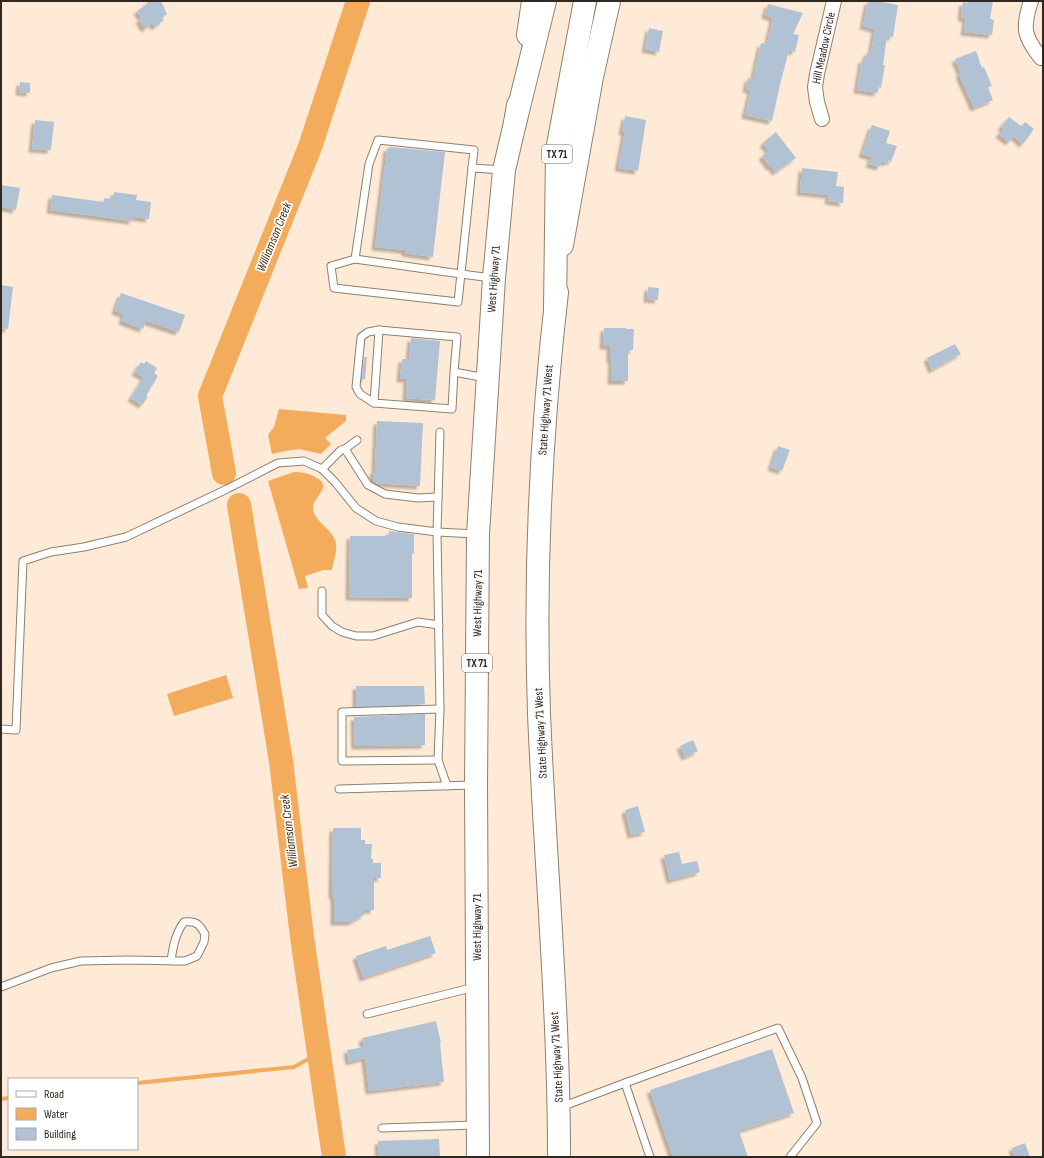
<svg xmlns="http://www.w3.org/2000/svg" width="1044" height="1158" font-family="'Sofia Sans Condensed',sans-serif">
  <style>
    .water { fill: #f3ab5c }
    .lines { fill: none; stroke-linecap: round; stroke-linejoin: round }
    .stream { stroke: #f3ab5c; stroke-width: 4 }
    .river { stroke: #f3ab5c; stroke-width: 24 }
    .building { fill: #b1c2d5; filter: url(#shadow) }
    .lane-casing { stroke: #907f6d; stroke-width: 9 }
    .street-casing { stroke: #907f6d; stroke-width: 16 }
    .primary-casing { stroke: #907f6d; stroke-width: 24 }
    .highway-casing { stroke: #907f6d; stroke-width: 24 }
    .lane { stroke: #fff; stroke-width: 7 }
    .street { stroke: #fff; stroke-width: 14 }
    .primary { stroke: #fff; stroke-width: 22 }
    .highway { stroke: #fff; stroke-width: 22 }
    .labels { text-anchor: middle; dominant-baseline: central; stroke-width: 3.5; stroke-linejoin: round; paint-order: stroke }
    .shield { fill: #fff; stroke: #6d6864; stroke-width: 1 }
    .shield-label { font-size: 11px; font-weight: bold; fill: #2f2821 }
    .street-label { font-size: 12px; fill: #2f2821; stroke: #fff }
    .water-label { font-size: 13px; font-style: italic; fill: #492c0a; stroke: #fff }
  </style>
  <defs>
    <filter id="shadow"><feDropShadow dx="-3.5" dy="3.5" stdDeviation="1" flood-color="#0004"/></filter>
  </defs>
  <rect width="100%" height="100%" fill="#feead7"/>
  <g class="water">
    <path d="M 279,409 L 346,415 L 346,421 L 325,438 L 331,444 L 321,454 L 299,449 L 285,451 L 272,454 L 268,435 L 274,427 Z"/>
    <path d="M 294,472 C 302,472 308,473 315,477 C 337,488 307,498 314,513 C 319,525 336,532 336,545 C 337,553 333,562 332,570 L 323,570 L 305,576 L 308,588 L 299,589 L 268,481 Z"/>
    <path d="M 226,675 L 233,698 L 174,716 L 167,694 Z"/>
  </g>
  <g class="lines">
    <g class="stream">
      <path d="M 137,1083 L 294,1067 L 319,1053"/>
      <path d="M 1,1099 L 9,1098"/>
    </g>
    <g class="river">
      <path d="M 224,473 L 210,396 L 310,147 L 358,1"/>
      <path d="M 239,505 L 281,761 L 302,937 L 334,1157"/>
    </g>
  </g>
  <g class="building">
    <path d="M 148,1 L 161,1 L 167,14 L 162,18 L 164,20 L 155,27 L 152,23 L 145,29 L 139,20 L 142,18 L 137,11 L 147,4 Z"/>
    <path d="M 868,1 L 876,1 L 898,5 L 893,37 L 887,36 L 883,65 L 885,65 L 881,88 L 879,87 L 877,93 L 857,90 L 862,59 L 866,60 L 867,52 L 871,53 L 875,29 L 863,26 Z"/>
    <path d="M 969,1 L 993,1 L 990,19 L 994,20 L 992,35 L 964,32 L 966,19 L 961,17 L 963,2 L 968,3 Z"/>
    <path d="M 768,4 L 803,13 L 793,34 L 799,35 L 795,52 L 789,50 L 780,85 L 772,121 L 745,115 L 751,90 L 746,89 L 748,78 L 753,79 L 761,43 L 767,44 L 773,18 L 765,15 Z"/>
    <path d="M 649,28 L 663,31 L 659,52 L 645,49 Z"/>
    <path d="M 976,51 L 982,68 L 984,67 L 992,86 L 988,87 L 993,100 L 974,108 L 959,74 L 961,73 L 955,59 Z"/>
    <path d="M 20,82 L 30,83 L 30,93 L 19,92 Z"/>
    <path d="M 625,116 L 646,120 L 638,171 L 618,168 L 625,132 L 622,132 Z"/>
    <path d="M 1009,117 L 1021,126 L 1025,122 L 1034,129 L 1023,144 L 1014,136 L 1009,142 L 999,134 L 1004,129 L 1001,127 Z"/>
    <path d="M 35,120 L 54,122 L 51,150 L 32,149 Z"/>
    <path d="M 872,125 L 890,131 L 886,143 L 897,146 L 891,162 L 888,160 L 887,163 L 882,161 L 880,167 L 869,164 L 872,157 L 862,154 Z"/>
    <path d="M 776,132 L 796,158 L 776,172 L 771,166 L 770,167 L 762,156 L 769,151 L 763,143 Z"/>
    <path d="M 390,147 L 445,152 L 433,257 L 405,253 L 405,250 L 375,247 L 387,148 L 389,148 Z"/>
    <path d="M 802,168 L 838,172 L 836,186 L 844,187 L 843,203 L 828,201 L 829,195 L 800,192 Z"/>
    <path d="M 1,185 L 20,188 L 16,210 L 1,207 Z"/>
    <path d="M 114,192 L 137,195 L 136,200 L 151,202 L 149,219 L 133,217 L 132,221 L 50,210 L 52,195 L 104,202 L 104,198 L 113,199 Z"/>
    <path d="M 1,285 L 13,287 L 8,329 L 1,328 Z"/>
    <path d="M 648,287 L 659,288 L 658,300 L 647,299 Z"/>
    <path d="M 121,293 L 185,315 L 179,332 L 146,321 L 143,329 L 122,321 L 124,314 L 115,311 Z"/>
    <path d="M 604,328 L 626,328 L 626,329 L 634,329 L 633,350 L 628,350 L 628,381 L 611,381 L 612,360 L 610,360 L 610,346 L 603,346 Z"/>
    <path d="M 411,338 L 440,341 L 435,400 L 406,398 L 407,379 L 400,379 L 402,359 L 409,359 Z"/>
    <path d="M 955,344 L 961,354 L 932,370 L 927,358 Z"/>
    <path d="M 364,357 L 367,357 L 365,379 L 362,379 Z"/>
    <path d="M 146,361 L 157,368 L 154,373 L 158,376 L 146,396 L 148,397 L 142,405 L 131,398 L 144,377 L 135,372 L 141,362 L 144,364 Z"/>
    <path d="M 377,421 L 423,423 L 420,486 L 376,483 L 373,482 L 373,471 L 375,471 Z"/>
    <path d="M 778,446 L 790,450 L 782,471 L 771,467 Z"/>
    <path d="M 389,531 L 414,534 L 414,553 L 412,554 L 412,598 L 349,597 L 350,536 L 389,536 Z"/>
    <path d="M 356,686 L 424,686 L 425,704 L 356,707 Z"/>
    <path d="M 425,714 L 425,745 L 355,746 L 354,717 Z"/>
    <path d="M 693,740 L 698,751 L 685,757 L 680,746 Z"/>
    <path d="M 638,806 L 645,832 L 631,835 L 625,810 Z"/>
    <path d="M 333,828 L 361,828 L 361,840 L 365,840 L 365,844 L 372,844 L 371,859 L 373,859 L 373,863 L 381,863 L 381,878 L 374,878 L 374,910 L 364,910 L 364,915 L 351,922 L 334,922 L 334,898 L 332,894 Z"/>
    <path d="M 679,852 L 682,864 L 697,861 L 700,872 L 670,880 L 664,855 Z"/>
    <path d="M 430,936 L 436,953 L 363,978 L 356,956 L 386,946 L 387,950 Z"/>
    <path d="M 436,1021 L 441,1043 L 440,1043 L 444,1082 L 369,1091 L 365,1058 L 349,1062 L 347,1050 L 364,1047 L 362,1038 Z"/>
    <path d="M 772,1049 L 794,1113 L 739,1131 L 748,1157 L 673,1157 L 650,1090 Z"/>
    <path d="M 439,1139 L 440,1157 L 379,1157 L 378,1141 Z"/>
    <path d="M 1025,1143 L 1030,1157 L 1015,1157 L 1012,1148 Z"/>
  </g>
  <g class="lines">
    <g class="lane-casing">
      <g id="lane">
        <path d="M 355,259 L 369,164 L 378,140 L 474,150 L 472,168"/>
        <path d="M 492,278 L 461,274 L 355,259 L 331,266 L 334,288 L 458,302 L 472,168 L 503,170"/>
        <path d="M 454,372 L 457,337 L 379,330 L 374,403 L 452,409 L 454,372 L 486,378"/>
        <path d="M 374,403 L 360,394 L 356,387 L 361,337 L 368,332 L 379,330"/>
        <path d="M 440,432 L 437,532 L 440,709 L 438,760 L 447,786"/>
        <path d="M 345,449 L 357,440"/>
        <path d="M 322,469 L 341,450 L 345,449 L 368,485 L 385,494 L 418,498 L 438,497"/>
        <path d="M 322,591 L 322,615 L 332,626 L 342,632 L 356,636 L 373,636 L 418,622 L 439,625"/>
        <path d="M 1,729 L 16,730 L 23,561 L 51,552 L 84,547 L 126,537 L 227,489 L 278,463 L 304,461 L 322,469 L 335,482 L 356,508 L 376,521 L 398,527 L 437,532 L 476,534"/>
        <path d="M 438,760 L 342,761 L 342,712 L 440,709"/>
        <path d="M 339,789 L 474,785"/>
        <path d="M 1,987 L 51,968 L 81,961 L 127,960 L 185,961 L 197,956 L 204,942 L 205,934 C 199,924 197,921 184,922 C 175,934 173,947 171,961"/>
        <path d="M 367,1014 L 475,987"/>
        <path d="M 625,1083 L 650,1157"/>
        <path d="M 561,1107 L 625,1083 L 778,1028 L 802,1078 L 817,1123 L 790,1157"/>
        <path d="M 382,1128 L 475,1125"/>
      </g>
    </g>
    <g class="street-casing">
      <g id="street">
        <path d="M 1031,1 C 1022,28 1024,37 1041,58"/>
        <path d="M 822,119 L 817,102 L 815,87 L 817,74 L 834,1"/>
      </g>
    </g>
    <g class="primary-casing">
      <g id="primary">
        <path d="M 528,35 L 533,1"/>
        <path d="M 562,245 L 592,77 L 609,1"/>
        <path d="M 557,292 C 541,431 534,572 539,713 C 545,861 559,1009 559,1157"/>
        <path d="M 478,1157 L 476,785 L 478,534 L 494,278 L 504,170 L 515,123 L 518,105"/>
      </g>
    </g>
    <g class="highway-casing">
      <g id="highway">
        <path d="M 515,123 L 545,1"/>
        <path d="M 555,310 L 557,150 L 585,1"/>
      </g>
    </g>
    <use href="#lane" class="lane"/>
    <use href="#street" class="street"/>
    <use href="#primary" class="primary"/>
    <use href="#highway" class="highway"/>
  </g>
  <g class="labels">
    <g class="shield">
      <rect x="542" y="145" width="30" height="18" rx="3"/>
      <rect x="462" y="654" width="30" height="18" rx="3"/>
    </g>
    <g class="shield-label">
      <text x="557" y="154">TX 71</text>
      <text x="477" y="663">TX 71</text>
    </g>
    <g class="street-label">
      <text transform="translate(824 48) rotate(-78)">Hill Meadow Circle</text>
      <text transform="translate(494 279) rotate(-86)">West Highway 71</text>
      <text transform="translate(546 410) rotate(-86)">State Highway 71 West</text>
      <text transform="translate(478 603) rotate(-89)">West Highway 71</text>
      <text transform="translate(541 733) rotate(-93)">State Highway 71 West</text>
      <text transform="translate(477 927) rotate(-90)">West Highway 71</text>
      <text transform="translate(557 1057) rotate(-93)">State Highway 71 West</text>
    </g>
    <g class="water-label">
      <text transform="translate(274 237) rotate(-68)">Williamson Creek</text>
      <text transform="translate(289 831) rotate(-97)">Williamson Creek</text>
    </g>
  </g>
  <rect width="1044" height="1158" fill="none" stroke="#2f2821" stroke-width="4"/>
  <rect x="8" y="1078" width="130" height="72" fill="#ffffff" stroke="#aca9a6"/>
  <rect x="16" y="1091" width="20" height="6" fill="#ffffff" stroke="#aca9a6"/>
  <text x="44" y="1098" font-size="12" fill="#2f2821">Road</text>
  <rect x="16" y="1108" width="20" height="12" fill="#f3ab5c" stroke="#aca9a6"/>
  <text x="44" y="1118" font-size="12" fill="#2f2821">Water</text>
  <rect x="16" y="1128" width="20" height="12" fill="#b1c2d5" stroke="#aca9a6"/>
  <text x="44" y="1138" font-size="12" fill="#2f2821">Building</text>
</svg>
